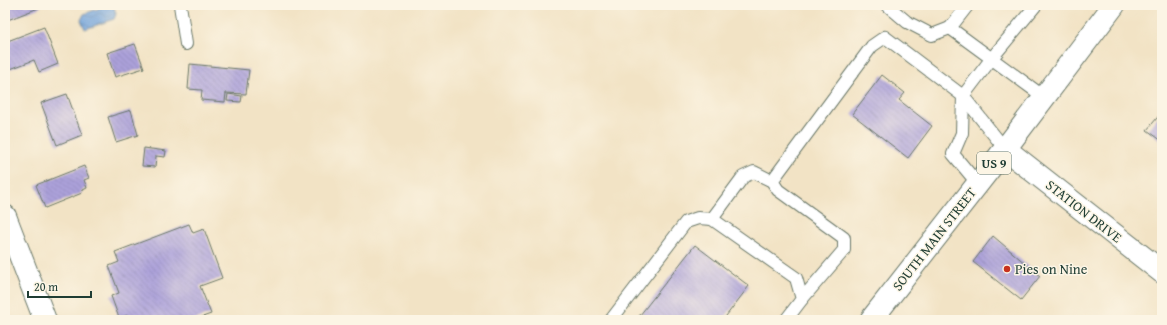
<svg xmlns="http://www.w3.org/2000/svg" width="1167" height="325" font-family="'Gentium Book Plus',serif">
  <style>
    .water { fill: url(#water-waves); stroke: #476f87 }
    .building { fill: url(#building-back-hatch) }
    .lines { fill: none; stroke-linecap: round; stroke-linejoin: round }
    .lane-casing { stroke: #697767; stroke-width: 14 }
    .secondary-casing { stroke: #697767; stroke-width: 24 }
    .highway-casing { stroke: #697767; stroke-width: 24 }
    .lane { stroke: #fff; stroke-width: 12 }
    .secondary { stroke: #fff; stroke-width: 22 }
    .highway { stroke: #fff; stroke-width: 22 }
    .poi-dot { fill: #c8321e; stroke: #fcf5e5; stroke-width: 1.5 }
    .labels { text-anchor: middle; dominant-baseline: central; stroke-width: 3; stroke-linejoin: round; paint-order: stroke }
    .shield { fill: #fcf5e5; stroke: #617469; stroke-width: 1 }
    .shield-label { font-size: 13px; font-weight: bold; fill: #1f3d34 }
    .street-label { font-size: 14px; fill: #1f3d34; stroke: #fcf5e5 }
    .poi-label { font-size: 14px; fill: #1f3d34; stroke: #fcf5e5; text-anchor: start }
  </style>
  <defs>
    <pattern id="water-waves" width="16" height="10" patternUnits="userSpaceOnUse"><rect width="16" height="10" fill="#6fa1da"/><path d="M0 5q4-4 8 0t8 0" fill="none" stroke="#5b84b2"/></pattern>
    <pattern id="building-back-hatch" width="6" height="6" patternUnits="userSpaceOnUse"><rect width="6" height="6" fill="#aca1da"/><path d="M-1 5l2 2M0 0l6 6M5-1l2 2" fill="none" stroke="#8b84b2"/></pattern>
  </defs>
  <rect width="100%" height="100%" fill="#fcf5e5"/>
  <filter id="ink" filterUnits="userSpaceOnUse"><feTurbulence type="fractalNoise" baseFrequency=".025" numOctaves="2"/><feDisplacementMap in="SourceGraphic" scale="8" xChannelSelector="R" yChannelSelector="G"/><feConvolveMatrix kernelMatrix="1 2 1 2 8 2 1 2 1" color-interpolation-filters="sRGB"/></filter>
  <filter id="wash" filterUnits="userSpaceOnUse"><feTurbulence type="fractalNoise" baseFrequency=".012" numOctaves="4" result="noise"/><feDisplacementMap in="SourceGraphic" scale="16" xChannelSelector="R" yChannelSelector="G"/><feGaussianBlur stdDeviation="0.9" result="paint"/><feColorMatrix in="noise" values="0 0 0 0 0 0 0 0 0 0 0 0 0 0 0 0 0 1.4 0 .05"/><feComposite in="paint" operator="in"/></filter>
  <g filter="url(#wash)">
    <rect width="100%" height="100%" fill="#f2e3c5"/>
    <path class="water" d="M 108,5 L 114,7 L 116,14 L 114,19 L 85,29 L 81,20 L 84,14 Z"/>
    <g id="blocks">
      <g class="building">
        <path d="M 5,5 L 40,5 L 41,7 L 5,21 Z"/>
        <path d="M 44,27 L 58,64 L 39,72 L 34,60 L 5,71 L 5,42 Z"/>
        <path d="M 135,44 L 144,68 L 115,77 L 107,53 Z"/>
        <path d="M 190,64 L 249,70 L 246,94 L 226,93 L 225,102 L 201,100 L 202,90 L 188,89 Z"/>
        <path d="M 882,75 L 905,93 L 899,100 L 932,126 L 908,158 L 852,114 Z"/>
        <path d="M 67,94 L 82,135 L 57,145 L 41,103 Z"/>
        <path d="M 228,94 L 242,96 L 241,102 L 227,101 Z"/>
        <path d="M 131,110 L 138,135 L 116,142 L 108,117 Z"/>
        <path d="M 1162,112 L 1162,141 L 1147,130 Z"/>
        <path d="M 144,148 L 166,151 L 165,157 L 156,156 L 155,167 L 142,166 Z"/>
        <path d="M 84,166 L 89,178 L 84,180 L 87,188 L 81,191 L 82,193 L 45,208 L 36,185 Z"/>
        <path d="M 189,224 L 193,233 L 204,229 L 222,278 L 200,286 L 211,314 L 194,320 L 130,320 L 128,315 L 119,318 L 111,296 L 119,293 L 109,266 L 119,262 L 115,252 Z"/>
        <path d="M 993,236 L 1040,276 L 1021,300 L 973,262 Z"/>
        <path d="M 695,245 L 749,286 L 723,320 L 636,320 Z"/>
      </g>
    </g>
  </g>
  <g filter="url(#ink)">
    <use href="#blocks" fill-opacity="0" stroke="#697767" stroke-width="1"/>
    <g class="lines">
      <g class="lane-casing">
        <g id="lane">
          <path d="M 180,5 L 186,44"/>
          <path d="M 887,5 L 907,22 L 932,35 L 950,28"/>
          <path d="M 968,5 L 950,28 L 1044,97"/>
          <path d="M 772,181 L 872,46 L 885,37 L 963,96 L 1005,149"/>
          <path d="M 978,184 L 953,154 L 962,133 L 963,96 L 992,58 L 1036,5"/>
          <path d="M 712,219 L 743,177 L 754,172 L 772,181 L 778,190 L 844,238 L 844,250 L 802,299"/>
          <path d="M 611,320 L 686,222 L 698,218 L 712,219 L 796,278 L 802,299 L 786,320"/>
        </g>
      </g>
      <g class="secondary-casing">
        <g id="secondary">
          <path d="M 1005,149 L 1162,272"/>
          <path d="M 5,216 L 45,320"/>
        </g>
      </g>
      <g class="highway-casing">
        <path id="highway" d="M 871,320 L 1005,149 L 1114,5"/>
      </g>
      <use href="#lane" class="lane"/>
      <use href="#secondary" class="secondary"/>
      <use href="#highway" class="highway"/>
    </g>
  </g>
  <circle class="poi-dot" cx="1007" cy="269" r="4"/>
  <g class="labels">
    <rect class="shield" x="977" y="152" width="34" height="22" rx="3"/>
    <g class="shield-label">
      <text x="994" y="163">US 9</text>
    </g>
    <g class="street-label">
      <text transform="translate(1084 211) rotate(38)">STATION DRIVE</text>
      <text transform="translate(934 239) rotate(-52)">SOUTH MAIN STREET</text>
    </g>
    <g class="poi-label">
      <text x="1015" y="269">Pies on Nine</text>
    </g>
  </g>
  <rect width="1167" height="325" fill="none" stroke="#fcf5e5" stroke-width="20"/>
  <path d="M28 291v6h63v-6" fill="none" stroke="#1f3d34" stroke-width="2"/>
  <text x="34" y="291" font-size="12" fill="#1f3d34" stroke="#fcf5e5" stroke-width="3" paint-order="stroke">20 m</text>
</svg>
